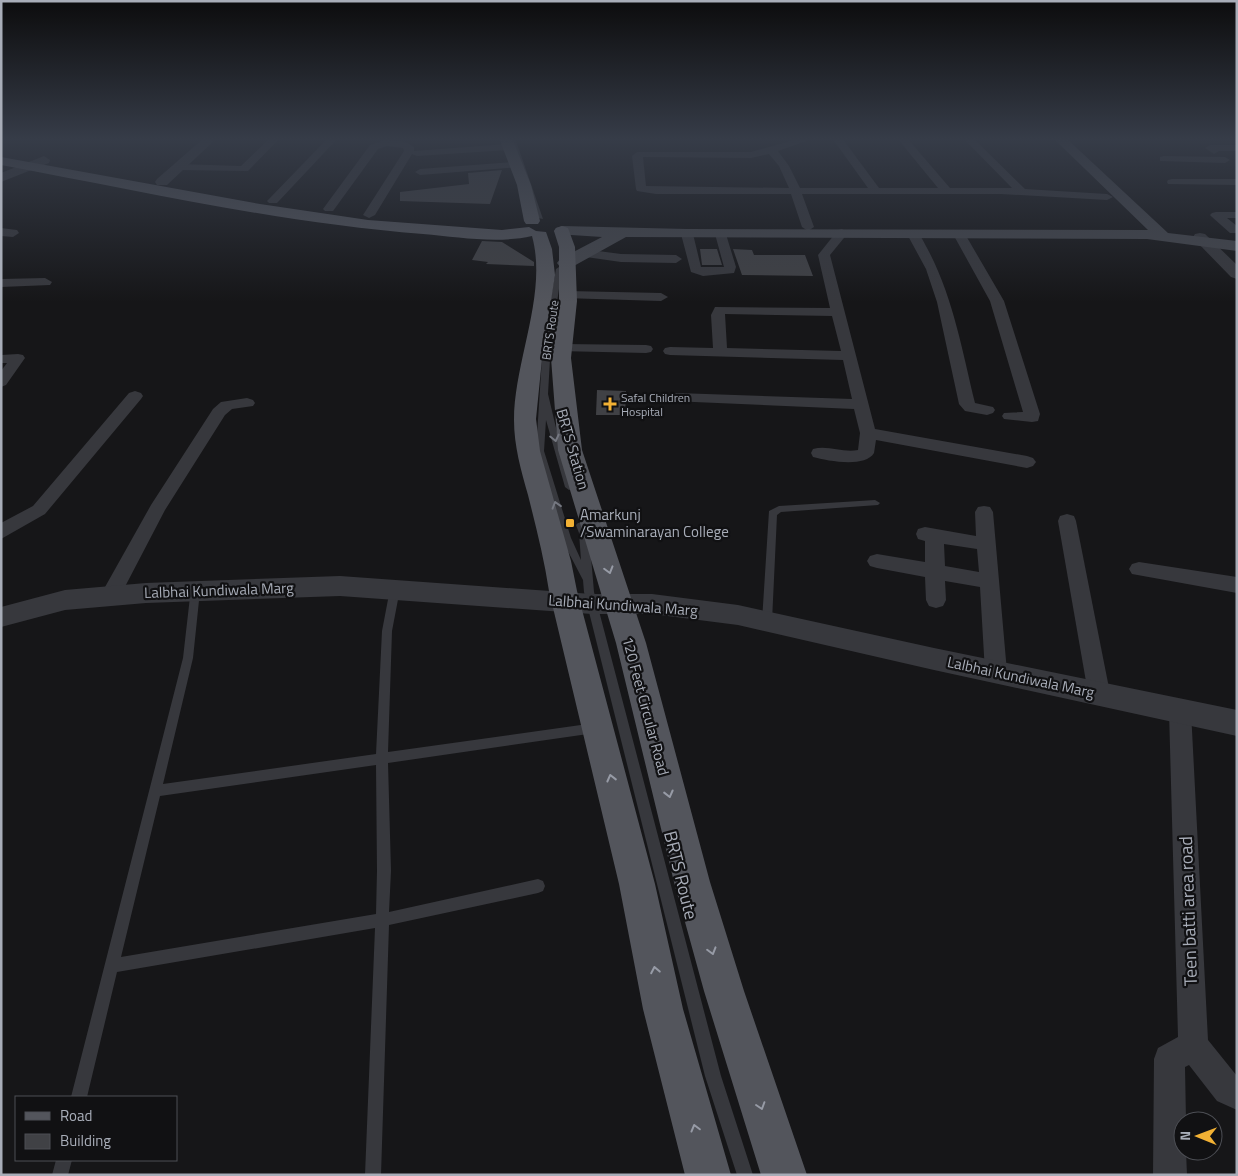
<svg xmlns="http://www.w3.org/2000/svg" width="1238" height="1176" font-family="'Titillium Web',sans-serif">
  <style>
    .building { fill: #404145 }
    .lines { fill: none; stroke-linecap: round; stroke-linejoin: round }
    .service { fill: #37383d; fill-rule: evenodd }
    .minor { fill: #37383d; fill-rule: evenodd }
    .tertiary { fill: #37383d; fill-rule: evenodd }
    .secondary { fill: #45474d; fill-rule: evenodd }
    .primary { fill: #53555c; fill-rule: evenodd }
    .oneway { stroke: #757881 }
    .oneway2 { stroke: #979ba6 }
    .poi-dot { fill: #f2b134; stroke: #111113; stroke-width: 2 }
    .labels { text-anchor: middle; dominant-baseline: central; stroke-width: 4.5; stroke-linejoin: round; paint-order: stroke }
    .far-street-label { font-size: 12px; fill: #a8adb8; stroke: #111113 }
    .far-poi-label { font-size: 12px; fill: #a8adb8; stroke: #111113; text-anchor: start }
    .street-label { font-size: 15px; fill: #a8adb8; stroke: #111113 }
    .poi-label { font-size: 15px; fill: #a8adb8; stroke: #111113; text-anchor: start }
    .near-street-label { font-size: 18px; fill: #a8adb8; stroke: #111113 }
  </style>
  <rect width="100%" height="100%" fill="#161618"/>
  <g class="building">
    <path d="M 502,170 L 490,204 L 400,201 L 400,192 L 469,184 L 468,173 Z"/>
    <path d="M 482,241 L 502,242 L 534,262 L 534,266 L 486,264 L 488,262 L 472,260 Z"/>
    <path d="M 700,249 L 717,249 L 722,265 L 702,265 Z"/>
    <path d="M 733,249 L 752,250 L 754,255 L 805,255 L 813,276 L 742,275 Z"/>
    <path d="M 597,390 L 626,391 L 625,415 L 596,415 Z"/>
  </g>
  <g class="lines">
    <g class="service">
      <path d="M 511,138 L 515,138 L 543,219 L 538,218 Z"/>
      <path d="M 559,267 L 562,269 L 551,342 L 548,394 L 561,449 L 573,487 L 572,489 L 569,490 L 565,487 L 546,420 L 544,451 L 571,538 L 581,560 L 579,533 L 576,525 L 578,523 L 584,523 L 589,533 L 594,592 L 721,1076 L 753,1175 L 737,1175 L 705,1076 L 584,592 L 583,580 L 561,538 L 536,451 L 543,342 L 556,269 Z"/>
      <path d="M 875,500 L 880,503 L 878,505 L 781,512 L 777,515 L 772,621 L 771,624 L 763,624 L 762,621 L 769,511 L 779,506 Z"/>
      <path d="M 395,585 L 399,586 L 400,589 L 392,631 L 388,752 L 595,723 L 599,724 L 601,728 L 599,732 L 595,733 L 388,763 L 391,871 L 389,912 L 538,879 L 543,881 L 545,886 L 543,891 L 538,893 L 389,925 L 381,1175 L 365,1175 L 375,928 L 117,972 L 87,1097 L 71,1097 L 183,658 L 191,588 L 199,588 L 200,591 L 193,658 L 163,784 L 376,754 L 382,631 L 390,589 L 391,586 ZM 376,765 L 377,871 L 376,914 L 121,957 L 160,796 Z"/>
      <path d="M 56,1160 L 72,1160 L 68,1175 L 52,1175 Z"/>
    </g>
    <g class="minor">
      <path d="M 270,138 L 280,138 L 248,171 L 179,170 L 174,167 L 179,164 L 241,166 Z"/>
      <path d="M 328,138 L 338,138 L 277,203 L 269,203 L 267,201 L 269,199 Z"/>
      <path d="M 801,138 L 815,138 L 778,151 L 789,166 L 800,188 L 868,188 L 832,138 L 842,138 L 879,188 L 938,188 L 897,138 L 907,138 L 950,188 L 1012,188 L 963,138 L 973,138 L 1025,189 L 1107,194 L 1113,197 L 1107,200 L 1001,194 L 802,194 L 814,227 L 808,231 L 802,227 L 791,194 L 656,194 L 637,191 L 636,189 L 632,156 L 637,152 L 751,152 ZM 769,154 L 779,166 L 789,188 L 646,186 L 643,157 L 751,158 Z"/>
      <path d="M 386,140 L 406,142 L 414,147 L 414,151 L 508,144 L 513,147 L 508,150 L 417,156 L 412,154 L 375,215 L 369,218 L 363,215 L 404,151 L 403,148 L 387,146 L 378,149 L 333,211 L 325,211 L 323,209 L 370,145 Z"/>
      <path d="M 1210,145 L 1237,145 L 1237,151 L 1219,151 L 1214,154 L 1205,148 Z"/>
      <path d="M 1164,156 L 1225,157 L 1230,160 L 1225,163 L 1160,161 L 1160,157 Z"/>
      <path d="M 515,162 L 519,163 L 520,165 L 519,167 L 420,175 L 415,172 L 420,169 Z"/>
      <path d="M 1172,179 L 1237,179 L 1237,185 L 1168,184 L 1167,182 L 1168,180 Z"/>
      <path d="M 1216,212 L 1237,212 L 1237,218 L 1227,218 L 1237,226 L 1237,233 L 1230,233 L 1212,217 L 1210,215 L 1212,213 Z"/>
      <path d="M 1,228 L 17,230 L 19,233 L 13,237 L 1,236 Z"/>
      <path d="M 842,229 L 848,233 L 830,255 L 875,429 L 1027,456 L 1033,458 L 1036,462 L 1033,466 L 1027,468 L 876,440 L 874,453 C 865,468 828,461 813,457 L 811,453 L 813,449 C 828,445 843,453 858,450 L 860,433 L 854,409 L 671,401 L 669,398 L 671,395 L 677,393 L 852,399 L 843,360 L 670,355 L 665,354 L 663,351 L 665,348 L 670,347 L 713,348 L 711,315 L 715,307 L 830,308 L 818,255 L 838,230 ZM 725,314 L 832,316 L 841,351 L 727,348 Z"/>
      <path d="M 687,230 L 693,234 L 701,267 L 724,267 L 715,234 L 721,230 L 725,231 L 736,267 L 734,273 L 703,276 L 691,272 L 681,234 Z"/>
      <path d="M 913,230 C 920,232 923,241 927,248 C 953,296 962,350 975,403 L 993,407 L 995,410 L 993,413 L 987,415 L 965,411 L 959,404 L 937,302 L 926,269 L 907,234 Z"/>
      <path d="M 959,230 L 965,234 L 1004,301 L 1040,414 L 1038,421 L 1032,422 L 1004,419 L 1002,416 L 1004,413 L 1023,412 L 990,301 L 953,234 Z"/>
      <path d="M 583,249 L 621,254 L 676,255 L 682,259 L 676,263 L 621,262 L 579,256 L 577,253 Z"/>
      <path d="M 45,278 L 52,282 L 50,285 L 1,287 L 1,279 Z"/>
      <path d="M 568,291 L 661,293 L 668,297 L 661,301 L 563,298 L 561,295 Z"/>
      <path d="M 563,344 L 646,345 L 651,346 L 653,349 L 651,352 L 646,353 L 558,351 L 556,348 L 558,345 Z"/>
      <path d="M 18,354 L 23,355 L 25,358 L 6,385 L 1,387 L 1,371 L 7,363 L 1,363 L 1,355 Z"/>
      <path d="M 135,391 L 141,393 L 143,396 L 141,399 L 45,514 L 1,539 L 1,523 L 33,506 L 129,393 Z"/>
      <path d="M 247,398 L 253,400 L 255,403 L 253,406 L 232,409 L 225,415 L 165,510 L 117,602 L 110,604 L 103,602 L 100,596 L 151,505 L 213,409 L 221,402 Z"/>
      <path d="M 984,506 L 990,507 L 993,512 L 1007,672 L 1004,679 L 996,681 L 988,679 L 985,672 L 980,587 L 945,581 L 946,600 L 943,606 L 936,608 L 929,606 L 926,600 L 925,577 L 877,568 L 870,566 L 867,561 L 870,556 L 877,554 L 925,562 L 925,541 L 918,539 L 916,534 L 918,529 L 925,527 L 976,536 L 975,512 L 978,507 ZM 944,544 L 977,549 L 979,572 L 945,566 Z"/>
      <path d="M 1067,514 L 1074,516 L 1076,521 L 1110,693 L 1107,700 L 1099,703 L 1091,700 L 1088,693 L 1058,521 L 1060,516 Z"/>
      <path d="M 1139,562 L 1237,577 L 1237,593 L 1132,574 L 1129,569 L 1132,564 Z"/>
      <path d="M 1180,701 L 1188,704 L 1191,711 L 1208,1040 L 1237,1076 L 1237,1110 L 1217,1101 L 1189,1065 L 1185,1067 L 1186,1121 L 1183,1121 L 1183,1151 L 1186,1151 L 1187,1175 L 1153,1175 L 1154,1059 L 1158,1048 L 1178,1037 L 1169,711 L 1172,704 Z"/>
    </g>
    <g class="tertiary">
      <path d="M 204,138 L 217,138 L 167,185 L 157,185 L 155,182 L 157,179 Z"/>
      <path d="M 44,156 L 50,160 L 49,163 L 1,182 L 1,173 Z"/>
      <path d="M 1200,233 L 1205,234 L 1237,265 L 1237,279 L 1231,277 L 1195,240 L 1193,237 L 1195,234 Z"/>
      <path d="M 340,576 L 592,594 L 652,594 L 738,605 L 934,648 L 1237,710 L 1237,736 L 934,670 L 738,625 L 652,614 L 592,614 L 340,596 L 146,603 L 65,610 L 1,627 L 1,607 L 65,590 L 146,583 Z"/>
    </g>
    <path class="secondary" d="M 1053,138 L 1066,138 L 1168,233 L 1237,241 L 1237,251 L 1147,239 L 626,237 L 572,267 L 566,268 L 560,267 L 557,263 L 560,259 L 602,237 L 556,234 L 554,231 L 556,228 L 562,226 L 687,229 L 1148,230 Z"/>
    <g class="primary">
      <path d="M 499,138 L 512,138 L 531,185 L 540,221 L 538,224 L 526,224 L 524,221 L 517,185 Z"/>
      <path d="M 1,157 L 260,204 L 368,220 L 502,230 L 529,227 L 536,231 L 546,232 L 552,249 L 555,275 L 542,359 L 536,419 L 540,451 L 571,561 L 577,591 L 655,884 L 683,1009 L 731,1175 L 685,1175 L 643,1009 L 619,884 L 549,591 C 544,558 536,527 528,495 C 521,470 514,446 514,420 C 514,361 548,294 532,236 C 497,244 458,237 423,234 C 281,223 141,191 1,165 Z"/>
      <path d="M 562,226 L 568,228 L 575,247 L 577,301 L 571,358 L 582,450 L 646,643 L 710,882 L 744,991 L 807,1175 L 761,1175 L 704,991 L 674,882 L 616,643 L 558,450 L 551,358 L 559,301 L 559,247 L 554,231 L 556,228 Z"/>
    </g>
  </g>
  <defs><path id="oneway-chevron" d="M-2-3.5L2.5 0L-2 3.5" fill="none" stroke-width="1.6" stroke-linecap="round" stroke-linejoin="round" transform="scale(1.25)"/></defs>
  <g class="oneway">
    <use href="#oneway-chevron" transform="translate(555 438) rotate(77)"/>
    <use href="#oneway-chevron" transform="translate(556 505) rotate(-107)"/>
  </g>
  <g class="oneway2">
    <use href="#oneway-chevron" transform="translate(609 570) rotate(74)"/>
    <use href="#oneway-chevron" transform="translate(611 778) rotate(-104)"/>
    <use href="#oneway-chevron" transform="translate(669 794) rotate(76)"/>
    <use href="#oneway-chevron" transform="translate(712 951) rotate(74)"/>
    <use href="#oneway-chevron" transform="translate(655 970) rotate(-101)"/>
    <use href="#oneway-chevron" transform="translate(761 1106) rotate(72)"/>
    <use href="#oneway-chevron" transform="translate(695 1128) rotate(-105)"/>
  </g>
  <linearGradient id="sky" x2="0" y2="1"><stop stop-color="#0c0c0d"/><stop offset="0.46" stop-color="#363c48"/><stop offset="1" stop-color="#363c48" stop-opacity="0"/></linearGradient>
  <rect width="1238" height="302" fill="url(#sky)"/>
  <g class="poi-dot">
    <path d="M607.5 396.5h5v5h5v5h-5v5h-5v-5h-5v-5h5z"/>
    <rect x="565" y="518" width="10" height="10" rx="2.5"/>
  </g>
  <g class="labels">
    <g class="far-street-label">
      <text transform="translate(550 330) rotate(-82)">BRTS Route</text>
    </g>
    <g class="far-poi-label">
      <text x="621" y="397">Safal Children<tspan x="621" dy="14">Hospital</tspan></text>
    </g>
    <g class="street-label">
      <text transform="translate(573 449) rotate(74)">BRTS Station</text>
      <text transform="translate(219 590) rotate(-2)">Lalbhai Kundiwala Marg</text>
      <text transform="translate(623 605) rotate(4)">Lalbhai Kundiwala Marg</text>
      <text transform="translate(1021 677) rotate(12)">Lalbhai Kundiwala Marg</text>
      <text transform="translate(646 706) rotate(75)">120 Feet Circular Road</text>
    </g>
    <g class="poi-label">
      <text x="580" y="514">Amarkunj<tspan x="580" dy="17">/Swaminarayan College</tspan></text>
    </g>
    <g class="near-street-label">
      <text transform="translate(681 875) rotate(76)">BRTS Route</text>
      <text transform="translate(1188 911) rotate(-92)">Teen batti area road</text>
    </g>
  </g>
  <rect width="1238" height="1176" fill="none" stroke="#a8adb8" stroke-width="5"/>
  <rect x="15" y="1096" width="162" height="65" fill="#111113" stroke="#4d4f55"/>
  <rect x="25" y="1112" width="25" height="8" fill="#53555c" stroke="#4d4f55"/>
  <text x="60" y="1121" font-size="15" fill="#a8adb8">Road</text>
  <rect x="25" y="1134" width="25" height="15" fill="#404145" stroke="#4d4f55"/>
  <text x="60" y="1146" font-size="15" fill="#a8adb8">Building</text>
  <g transform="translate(1198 1136) rotate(271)"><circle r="24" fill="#111113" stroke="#4d4f55"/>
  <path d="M0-4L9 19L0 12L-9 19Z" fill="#f2b134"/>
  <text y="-8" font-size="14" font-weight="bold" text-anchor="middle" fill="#a8adb8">N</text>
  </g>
</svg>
